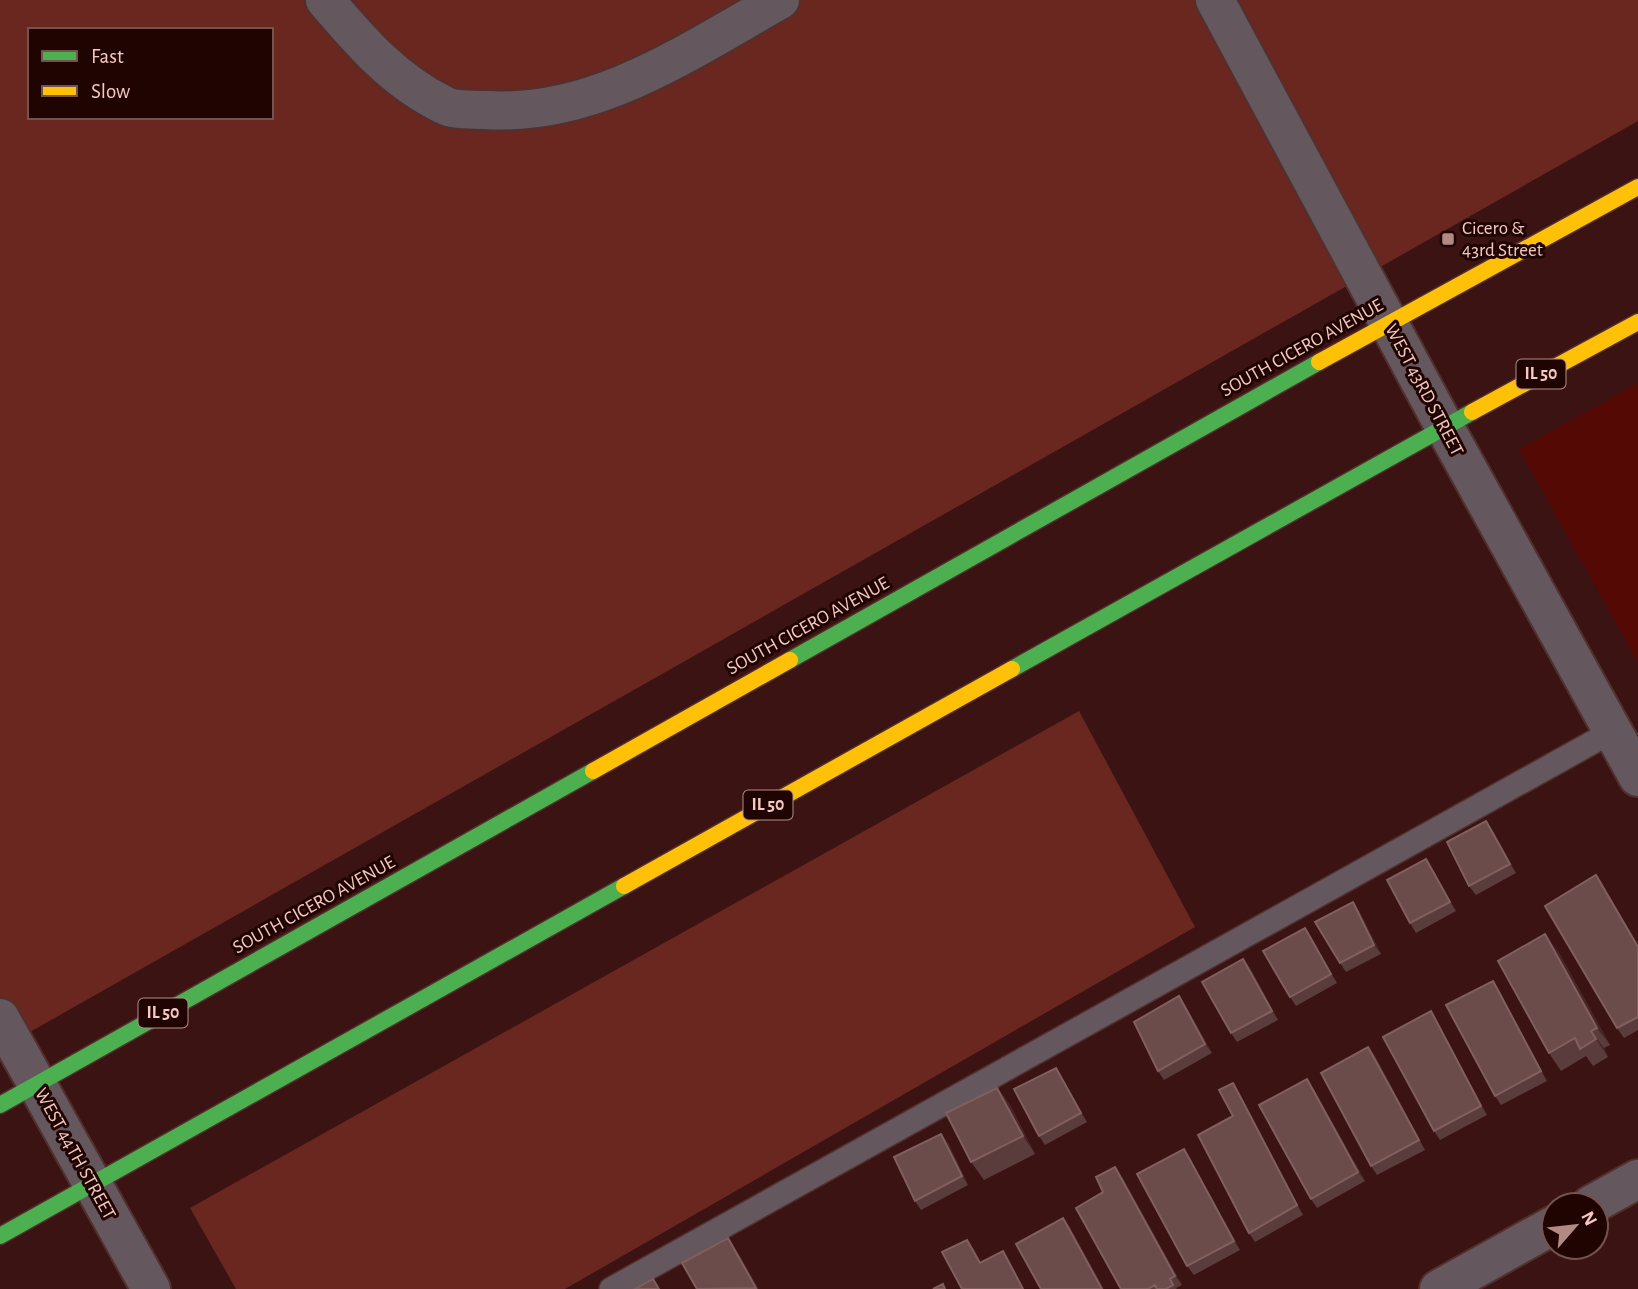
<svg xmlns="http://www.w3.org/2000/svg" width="1638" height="1289" font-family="'Alegreya Sans',sans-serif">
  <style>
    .built { fill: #540905 }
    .green { fill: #6a271f; fill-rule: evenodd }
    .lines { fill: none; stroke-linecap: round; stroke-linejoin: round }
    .lane-casing { stroke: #51302e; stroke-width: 26 }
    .street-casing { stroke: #51302e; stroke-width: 42 }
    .fast-casing { stroke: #51302e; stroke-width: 19 }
    .slow-casing { stroke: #51302e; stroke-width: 19 }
    .lane { stroke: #64575d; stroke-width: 23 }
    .street { stroke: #64575d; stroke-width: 38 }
    .fast { stroke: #4caf50; stroke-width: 16 }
    .slow { stroke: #ffc107; stroke-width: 16 }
    .wall { fill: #5b3c3d }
    .shaded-wall { fill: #472526 }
    .building { fill: #6c4b4b; stroke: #815f5e; stroke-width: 2 }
    .poi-dot { fill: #b38984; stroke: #1f0402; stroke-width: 2.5 }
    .labels { text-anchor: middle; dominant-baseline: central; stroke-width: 6; stroke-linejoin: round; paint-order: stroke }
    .shield { fill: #1f0402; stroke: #b48e88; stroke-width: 2 }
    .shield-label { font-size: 18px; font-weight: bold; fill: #f4c9c1 }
    .poi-label { font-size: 19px; fill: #f4c9c1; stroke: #1f0402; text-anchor: start }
    .street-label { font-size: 19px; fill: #f4c9c1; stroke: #1f0402 }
  </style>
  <rect width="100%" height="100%" fill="#3a1312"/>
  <path class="built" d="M 1638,383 L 1638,663 L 1519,449 Z"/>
  <g class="green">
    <path d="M 0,0 L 1638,0 L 1638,121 L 0,1049 ZM 30,30 L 271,30 L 271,117 L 30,117 Z"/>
    <path d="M 1079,711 L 1195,927 L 565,1289 L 236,1289 L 190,1208 Z"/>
  </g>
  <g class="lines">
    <g class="lane-casing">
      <path id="lane" d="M 611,1289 L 1613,731"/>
    </g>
    <g class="street-casing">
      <g id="street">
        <path d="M 325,0 C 360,41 394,81 444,105 C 454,111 473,109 486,110 C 595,117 689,51 780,0"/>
        <path d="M 1215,0 L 1444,426 L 1638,777"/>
        <path d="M 0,1018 L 151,1289"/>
        <path d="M 1591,1205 L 1638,1179"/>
        <path d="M 1439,1289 L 1554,1225"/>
      </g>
    </g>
    <g class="fast-casing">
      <g id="fast">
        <path d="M 790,660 L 1319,362"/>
        <path d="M 1012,669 L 1472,412"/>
        <path d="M 0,1105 L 593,771"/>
        <path d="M 0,1236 L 624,886"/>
      </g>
    </g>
    <g class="slow-casing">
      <g id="slow">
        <path d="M 1319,362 L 1638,187"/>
        <path d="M 1472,412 L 1638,322"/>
        <path d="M 593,771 L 790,660"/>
        <path d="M 624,886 L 1012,669"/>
      </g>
    </g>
    <use href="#lane" class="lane"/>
    <use href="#street" class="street"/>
    <use href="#fast" class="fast"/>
    <use href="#slow" class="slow"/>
  </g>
  <g class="wall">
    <path d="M 1493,831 L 1516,873 L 1476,895 L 1469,886 Z"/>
    <path d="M 1432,868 L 1456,911 L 1416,933 L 1410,923 Z"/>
    <path d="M 1596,875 L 1638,945 L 1638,1030 L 1624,1038 L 1617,1028 Z"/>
    <path d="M 1353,902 L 1359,911 L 1381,954 L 1346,972 L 1340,963 Z"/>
    <path d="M 1305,928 L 1311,937 L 1337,983 L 1296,1006 L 1290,997 Z"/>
    <path d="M 1558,951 L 1610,1045 L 1604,1048 L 1608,1057 L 1593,1066 L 1586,1056 L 1561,1071 L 1549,1053 Z"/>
    <path d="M 1243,959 L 1250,968 L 1278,1020 L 1237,1042 L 1231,1033 Z"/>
    <path d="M 1499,990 L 1547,1081 L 1501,1105 L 1495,1096 Z"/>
    <path d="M 1179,996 L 1185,1005 L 1212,1053 L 1164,1080 L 1158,1071 Z"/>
    <path d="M 1431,1011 L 1437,1021 L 1487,1115 L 1440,1140 L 1434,1131 Z"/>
    <path d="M 1368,1047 L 1375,1056 L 1425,1150 L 1377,1175 L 1371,1166 Z"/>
    <path d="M 1056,1068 L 1062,1077 L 1087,1122 L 1045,1145 L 1039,1136 Z"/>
    <path d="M 997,1088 L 1010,1105 L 1035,1154 L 984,1180 L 971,1162 Z"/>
    <path d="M 1313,1088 L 1365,1181 L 1317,1208 L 1311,1199 Z"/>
    <path d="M 1239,1092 L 1303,1215 L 1255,1242 L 1249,1233 L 1233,1116 Z"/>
    <path d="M 948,1143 L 968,1185 L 921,1210 L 915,1201 Z"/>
    <path d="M 1190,1158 L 1240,1250 L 1194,1275 L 1187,1266 Z"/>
    <path d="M 1122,1177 L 1182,1285 L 1176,1288 L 1177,1289 L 1121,1289 L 1103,1192 Z"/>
  </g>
  <g class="shaded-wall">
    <path d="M 1486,821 L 1493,831 L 1516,873 L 1510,864 Z"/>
    <path d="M 1426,859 L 1432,868 L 1456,911 L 1450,902 Z"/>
    <path d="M 1596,875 L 1638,945 L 1638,947 Z"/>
    <path d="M 1353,902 L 1359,911 L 1381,954 L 1374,945 Z"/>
    <path d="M 1305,928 L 1311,937 L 1337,983 L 1331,974 Z"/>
    <path d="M 1545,934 L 1558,951 L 1610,1045 L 1597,1028 Z"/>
    <path d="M 1243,959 L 1250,968 L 1278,1020 L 1272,1011 Z"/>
    <path d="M 1493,981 L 1499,990 L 1547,1081 L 1541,1071 Z"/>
    <path d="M 1179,996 L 1185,1005 L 1212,1053 L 1205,1044 Z"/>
    <path d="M 1431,1011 L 1437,1021 L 1487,1115 L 1481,1106 Z"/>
    <path d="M 1591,1031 L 1604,1048 L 1608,1057 L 1596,1039 Z"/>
    <path d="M 1368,1047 L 1375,1056 L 1425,1150 L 1419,1140 Z"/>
    <path d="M 1056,1068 L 1062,1077 L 1087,1122 L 1081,1113 Z"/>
    <path d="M 1307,1079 L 1313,1088 L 1365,1181 L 1358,1172 Z"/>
    <path d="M 1233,1083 L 1239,1092 L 1303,1215 L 1297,1205 Z"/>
    <path d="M 997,1088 L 1010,1105 L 1035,1154 L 1023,1136 Z"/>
    <path d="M 941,1134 L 948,1143 L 968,1185 L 962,1176 Z"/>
    <path d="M 1184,1149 L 1190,1158 L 1240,1250 L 1234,1241 Z"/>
    <path d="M 1115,1167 L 1122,1177 L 1182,1285 L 1175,1276 Z"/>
    <path d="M 1063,1218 L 1070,1227 L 1104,1289 L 1102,1289 Z"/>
    <path d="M 728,1238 L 740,1256 L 759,1289 L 756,1288 Z"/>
    <path d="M 967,1240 L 974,1249 L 986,1273 L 980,1263 Z"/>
    <path d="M 1003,1251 L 1009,1260 L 1024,1289 L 1023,1289 Z"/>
  </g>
  <g class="building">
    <path d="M 1486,821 L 1510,864 L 1469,886 L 1447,842 Z"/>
    <path d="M 1426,859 L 1450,902 L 1410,923 L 1387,880 Z"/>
    <path d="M 1596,875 L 1638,947 L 1638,1017 L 1617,1028 L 1545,906 Z"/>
    <path d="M 1353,902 L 1374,945 L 1340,963 L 1315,922 Z"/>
    <path d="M 1305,928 L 1331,974 L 1290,997 L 1263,951 Z"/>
    <path d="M 1545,934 L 1597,1028 L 1591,1031 L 1596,1039 L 1580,1049 L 1575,1038 L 1549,1053 L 1498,961 Z"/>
    <path d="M 1243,959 L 1272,1011 L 1231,1033 L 1202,982 Z"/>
    <path d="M 1493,981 L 1541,1071 L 1495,1096 L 1446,1005 Z"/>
    <path d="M 1179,996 L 1205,1044 L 1158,1071 L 1134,1022 Z"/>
    <path d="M 1431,1011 L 1481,1106 L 1434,1131 L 1383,1037 Z"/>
    <path d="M 1368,1047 L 1419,1140 L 1371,1166 L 1321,1073 Z"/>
    <path d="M 1056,1068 L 1081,1113 L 1039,1136 L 1014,1089 Z"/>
    <path d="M 1307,1079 L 1358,1172 L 1311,1199 L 1259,1105 Z"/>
    <path d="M 1233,1083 L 1297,1205 L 1249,1233 L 1198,1135 L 1233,1116 L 1219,1090 Z"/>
    <path d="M 997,1088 L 1023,1136 L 971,1162 L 946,1113 Z"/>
    <path d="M 941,1134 L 962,1176 L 915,1201 L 894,1157 Z"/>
    <path d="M 1184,1149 L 1234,1241 L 1187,1266 L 1137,1174 Z"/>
    <path d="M 1115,1167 L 1175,1276 L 1170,1279 L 1173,1285 L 1166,1289 L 1157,1289 L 1155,1285 L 1148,1289 L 1121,1289 L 1076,1208 L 1103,1192 L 1096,1177 Z"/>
    <path d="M 1063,1218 L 1102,1289 L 1041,1289 L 1016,1244 Z"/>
    <path d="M 728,1238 L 756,1288 L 697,1289 L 682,1263 Z"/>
    <path d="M 967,1240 L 980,1263 L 1003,1251 L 1023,1289 L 962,1289 L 942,1252 Z"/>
    <path d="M 653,1279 L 659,1289 L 635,1289 Z"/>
    <path d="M 943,1284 L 945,1289 L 933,1289 Z"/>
  </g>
  <rect class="poi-dot" x="1441" y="232" width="14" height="14" rx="3.5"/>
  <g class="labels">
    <g class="shield">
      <rect x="1516.5" y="359.5" width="49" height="29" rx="5"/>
      <rect x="743.5" y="790.5" width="49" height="29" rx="5"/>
      <rect x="138.5" y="998.5" width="49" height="29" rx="5"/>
    </g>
    <g class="shield-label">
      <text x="1541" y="374">IL 50</text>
      <text x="768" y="805">IL 50</text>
      <text x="163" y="1013">IL 50</text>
    </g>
    <g class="poi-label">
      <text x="1462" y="228">Cicero &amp;<tspan x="1462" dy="22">43rd Street</tspan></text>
    </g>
    <g class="street-label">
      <text transform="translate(1302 348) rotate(-29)">SOUTH CICERO AVENUE</text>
      <text transform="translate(1424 390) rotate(62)">WEST 43RD STREET</text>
      <text transform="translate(808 626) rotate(-29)">SOUTH CICERO AVENUE</text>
      <text transform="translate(314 905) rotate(-29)">SOUTH CICERO AVENUE</text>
      <text transform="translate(75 1154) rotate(61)">WEST 44TH STREET</text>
    </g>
  </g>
  <rect x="28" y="28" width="245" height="91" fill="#1f0402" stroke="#74534e" stroke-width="2"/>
  <rect x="42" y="51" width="35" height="10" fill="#4caf50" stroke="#74534e" stroke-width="2"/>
  <text x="91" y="63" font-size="21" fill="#f4c9c1">Fast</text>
  <rect x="42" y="86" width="35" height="10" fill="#ffc107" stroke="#74534e" stroke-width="2"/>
  <text x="91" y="98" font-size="21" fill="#f4c9c1">Slow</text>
  <g transform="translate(1575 1226) rotate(62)"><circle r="33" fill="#1f0402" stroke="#74534e" stroke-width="2"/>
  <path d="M0-5L12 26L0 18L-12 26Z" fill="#b38984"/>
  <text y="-10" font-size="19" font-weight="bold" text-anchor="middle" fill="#f4c9c1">N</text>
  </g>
</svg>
